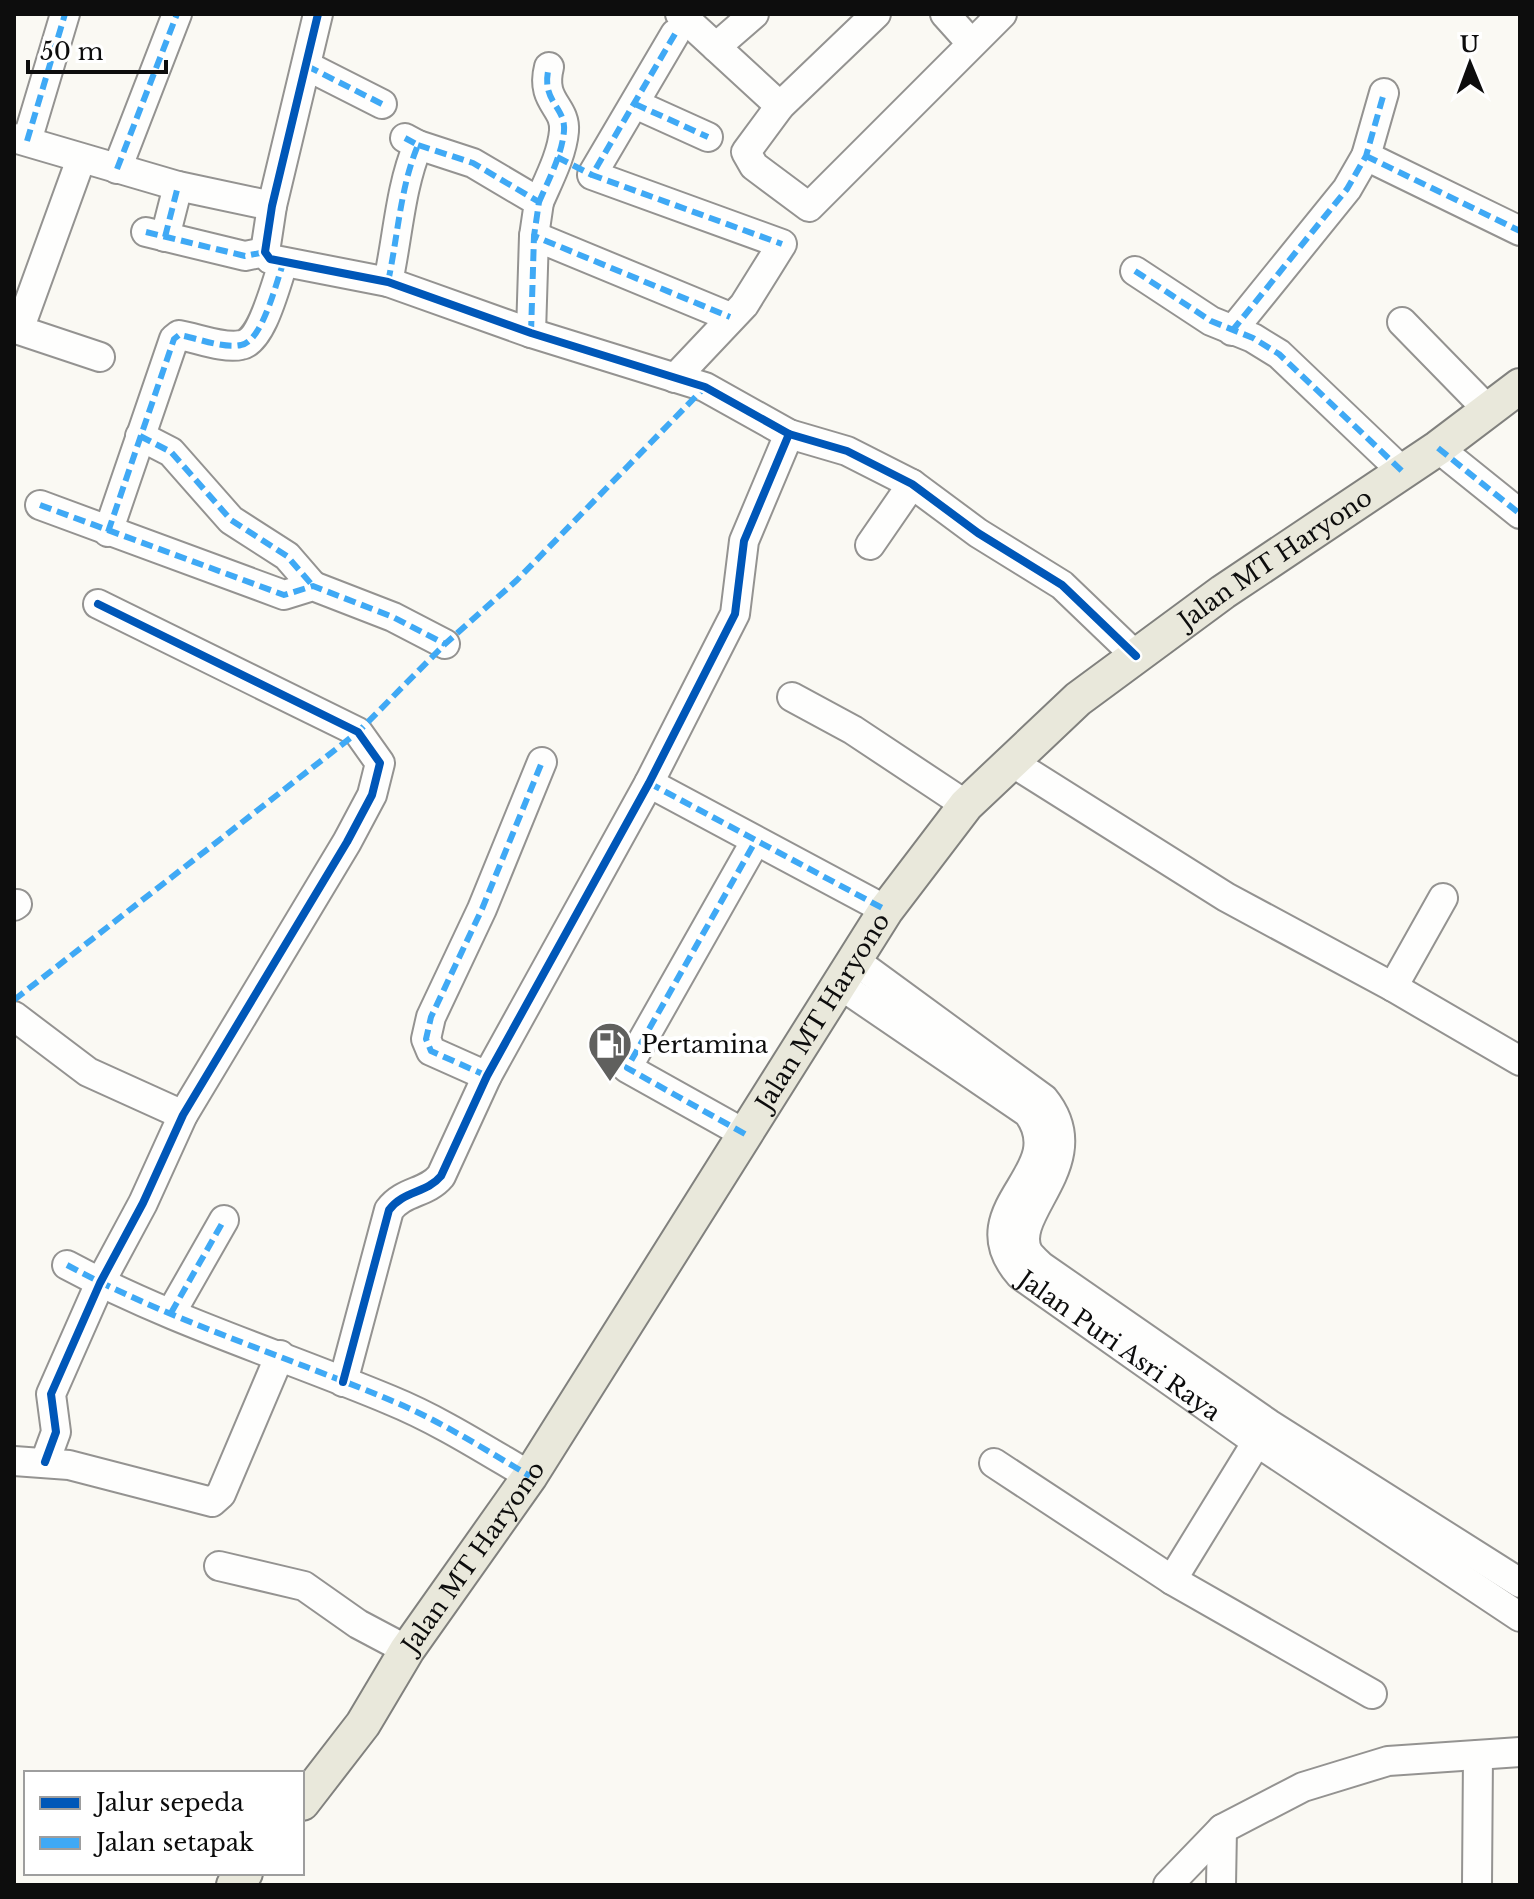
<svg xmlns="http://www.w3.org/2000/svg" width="1534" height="1899" font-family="'Libre Baskerville',serif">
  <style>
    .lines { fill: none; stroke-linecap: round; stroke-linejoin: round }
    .minor-casing { stroke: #949391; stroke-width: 32 }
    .major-casing { stroke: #81817e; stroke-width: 38 }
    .minor { stroke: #fefefd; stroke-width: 28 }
    .major { stroke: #e9e8db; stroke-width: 34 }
    .quiet { stroke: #3fa9f5; stroke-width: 6; stroke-dasharray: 12 6; stroke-linecap: butt }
    .cycleway-casing { stroke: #fff; stroke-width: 13 }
    .cycleway { stroke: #0057b8; stroke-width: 8 }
    .labels { text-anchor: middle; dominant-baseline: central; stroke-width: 8; stroke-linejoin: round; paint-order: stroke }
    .street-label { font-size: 24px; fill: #0d0d0d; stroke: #fff }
    .poi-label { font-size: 24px; fill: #0d0d0d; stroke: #fff; text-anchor: start }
  </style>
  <rect width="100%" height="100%" fill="#faf9f3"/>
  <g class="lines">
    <g class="minor-casing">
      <g id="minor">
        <path d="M 318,14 L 272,206 L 265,252 L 270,259 L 388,282 L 531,333 L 705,387 L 789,434 L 847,451 L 912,484 L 978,533 L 1062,585 L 1136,656"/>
        <path d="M 680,14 L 780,106"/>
        <path d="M 876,14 L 780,106 L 746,152 L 754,166 L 809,207 L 1002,14"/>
        <path d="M 945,14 L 971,43"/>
        <path d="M 716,47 L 754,14"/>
        <path d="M 307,66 L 382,104"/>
        <path d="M 635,104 L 708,137"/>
        <path d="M 14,138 L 178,186 L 272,206"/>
        <path d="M 27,141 L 65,14"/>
        <path d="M 418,145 L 473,163 L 539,202 L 534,236"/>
        <path d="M 1366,156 L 1520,231"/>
        <path d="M 81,159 L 19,330 L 100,357"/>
        <path d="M 117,169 L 177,14"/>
        <path d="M 539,202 C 548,181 562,155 564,131 C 566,106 540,102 549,67"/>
        <path d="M 146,232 L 245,256 L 265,252"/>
        <path d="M 165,237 L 178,186"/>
        <path d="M 1135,271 L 1211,321 L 1253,338 L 1279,354 L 1402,471"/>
        <path d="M 388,282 C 398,236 400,188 418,145 L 405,138"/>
        <path d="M 1402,322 L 1488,410"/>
        <path d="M 1232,331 L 1347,189 L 1366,156 L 1384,93"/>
        <path d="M 531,333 L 534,236 L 730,317"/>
        <path d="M 675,378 L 744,305 L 782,244 L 592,175 L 675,34"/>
        <path d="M 140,436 L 171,452 L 231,520 L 287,556 L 313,586"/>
        <path d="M 1438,448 L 1520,514"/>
        <path d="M 40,505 L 284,595 L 313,586 L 393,617 L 445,644"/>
        <path d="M 108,532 L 174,339 L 179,335 C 197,338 224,349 241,345 C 262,342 276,283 283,264"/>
        <path d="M 870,545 L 912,484"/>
        <path d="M 792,697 L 853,730 L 966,805"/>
        <path d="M 1010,761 L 1226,897 L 1393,987 L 1520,1061"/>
        <path d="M 649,783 L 886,910"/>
        <path d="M 14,906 L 17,904"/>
        <path d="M 854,960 L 1044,1099 C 1095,1162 1008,1213 1028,1252 C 1031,1257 1037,1262 1041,1266 L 1269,1424 L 1520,1583"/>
        <path id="s1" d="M 839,984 L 1028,1113 C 1072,1173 961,1208 1020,1275 L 1257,1442 L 1520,1617"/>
        <path d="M 1393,987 L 1443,898"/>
        <path d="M 14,1016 L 88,1072 L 183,1115"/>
        <path d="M 487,1076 L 431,1051 L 426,1039 L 431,1017 L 482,909 L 542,762"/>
        <path d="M 745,1134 L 627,1068 L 755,842"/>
        <path d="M 67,1265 C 169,1320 282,1355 390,1400 C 439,1420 484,1449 530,1476"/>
        <path d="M 171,1313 L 224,1220"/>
        <path d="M 343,1382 L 389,1210 C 404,1190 426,1194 441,1176 L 487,1076 L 649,783 L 735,614 L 744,541 L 789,434"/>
        <path d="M 14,1461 L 69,1465 L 212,1502 L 221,1494 L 280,1355"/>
        <path d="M 45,1462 L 56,1432 L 51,1394 L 100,1283 L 143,1203 L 183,1115 L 347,842 L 372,795 L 380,763 L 358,732 L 98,604"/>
        <path d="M 994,1463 L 1172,1580 L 1372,1694"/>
        <path d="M 219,1566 L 304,1586 L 358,1624 L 407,1650"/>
        <path d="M 1172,1580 L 1266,1427"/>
        <path d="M 1168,1885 L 1222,1829 L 1303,1787 L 1388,1761 L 1520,1752"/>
        <path d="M 1221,1885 L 1222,1829"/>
        <path d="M 1477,1885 L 1478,1755"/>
      </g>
    </g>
    <g class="major-casing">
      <g id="major">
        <path id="s2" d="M 302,1803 L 363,1724 L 407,1650 L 530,1476 L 886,910 L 966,805 L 1078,699 L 1223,592 L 1438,448 L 1520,386"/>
        <path d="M 234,1885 L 245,1873"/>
      </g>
    </g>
    <use href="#minor" class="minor"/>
    <use href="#major" class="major"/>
    <g class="quiet">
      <path d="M 675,34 L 592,175 L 782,244"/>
      <path d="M 307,66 L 382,104"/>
      <path d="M 635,104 L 708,137"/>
      <path d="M 27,141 L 65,14"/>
      <path d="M 418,145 L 473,163 L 539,202 L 534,236"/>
      <path d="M 1366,156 L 1520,231"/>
      <path d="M 557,157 L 592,175"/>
      <path d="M 117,169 L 177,14"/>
      <path d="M 539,202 C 548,181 562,155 564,131 C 566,106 540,102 549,67"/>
      <path d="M 146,232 L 245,256 L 265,252"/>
      <path d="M 165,237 L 178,186"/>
      <path d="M 1135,271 L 1211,321 L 1253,338 L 1279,354 L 1402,471"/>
      <path d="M 388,282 C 398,236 400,188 418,145 L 405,138"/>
      <path d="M 1232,331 L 1347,189 L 1366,156 L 1384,93"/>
      <path d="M 531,333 L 534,236 L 730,317"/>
      <path d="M 140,436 L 171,452 L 231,520 L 287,556 L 313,586"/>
      <path d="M 1438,448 L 1520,514"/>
      <path d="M 40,505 L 284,595 L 313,586 L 393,617 L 445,644"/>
      <path d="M 108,532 L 174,339 L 179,335 C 197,338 224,349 241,345 C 262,342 276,283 283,264"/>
      <path d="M 649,783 L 886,910"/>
      <path d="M 14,1000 L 358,732 L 445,644 L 517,580 L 705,387"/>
      <path d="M 487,1076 L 431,1051 L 426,1039 L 431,1017 L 482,909 L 542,762"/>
      <path d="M 745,1134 L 627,1068 L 755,842"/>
      <path d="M 67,1265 C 169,1320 282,1355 390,1400 C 439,1420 484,1449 530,1476"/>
      <path d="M 171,1313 L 224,1220"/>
    </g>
    <g class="cycleway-casing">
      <g id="cycleway">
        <path d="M 318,14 L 272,206 L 265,252 L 270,259 L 388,282 L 531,333 L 705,387 L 789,434 L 847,451 L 912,484 L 978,533 L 1062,585 L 1136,656"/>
        <path d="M 343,1382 L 389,1210 C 404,1190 426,1194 441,1176 L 487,1076 L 649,783 L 735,614 L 744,541 L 789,434"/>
        <path d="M 45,1462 L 56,1432 L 51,1394 L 100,1283 L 143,1203 L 183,1115 L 347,842 L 372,795 L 380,763 L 358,732 L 98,604"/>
      </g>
    </g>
    <use href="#cycleway" class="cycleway"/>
  </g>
  <defs>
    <g id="fuel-pin" transform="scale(2.3)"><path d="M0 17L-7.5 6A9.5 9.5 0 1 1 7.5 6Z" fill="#60605e" stroke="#fff"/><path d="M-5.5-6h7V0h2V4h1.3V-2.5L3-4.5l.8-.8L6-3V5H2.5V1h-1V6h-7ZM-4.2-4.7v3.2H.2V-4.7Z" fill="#fff"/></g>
  </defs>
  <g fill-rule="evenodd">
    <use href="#fuel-pin" x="610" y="1044"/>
  </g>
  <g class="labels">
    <g class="street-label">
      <text stroke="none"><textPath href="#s2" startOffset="1596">Jalan MT Haryono</textPath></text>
      <text stroke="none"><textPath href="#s2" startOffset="948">Jalan MT Haryono</textPath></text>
      <text stroke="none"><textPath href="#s1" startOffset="528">Jalan Puri Asri Raya</textPath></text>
      <text stroke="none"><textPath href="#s2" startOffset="300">Jalan MT Haryono</textPath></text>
    </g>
    <g class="poi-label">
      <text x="641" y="1044">Pertamina</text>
    </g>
  </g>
  <rect width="1534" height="1899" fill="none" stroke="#0d0d0d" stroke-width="32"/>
  <rect x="24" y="1771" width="280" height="104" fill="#ffffff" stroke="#9e9e9e" stroke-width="2"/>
  <rect x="40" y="1797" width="40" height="12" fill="#0057b8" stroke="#9e9e9e" stroke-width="2"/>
  <text x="96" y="1811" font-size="24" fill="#0d0d0d">Jalur sepeda</text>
  <rect x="40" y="1837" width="40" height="12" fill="#3fa9f5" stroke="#9e9e9e" stroke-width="2"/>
  <text x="96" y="1851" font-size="24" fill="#0d0d0d">Jalan setapak</text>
  <g transform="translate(1470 64) rotate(359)" stroke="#ffffff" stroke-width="6" paint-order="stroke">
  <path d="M0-6L14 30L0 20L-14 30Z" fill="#0d0d0d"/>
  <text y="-12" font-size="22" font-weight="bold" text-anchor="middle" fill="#0d0d0d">U</text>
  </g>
  <path d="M28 60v12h138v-12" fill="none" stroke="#0d0d0d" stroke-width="4"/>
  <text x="40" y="60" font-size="24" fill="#0d0d0d" stroke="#ffffff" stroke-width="6" paint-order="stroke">50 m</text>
</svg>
